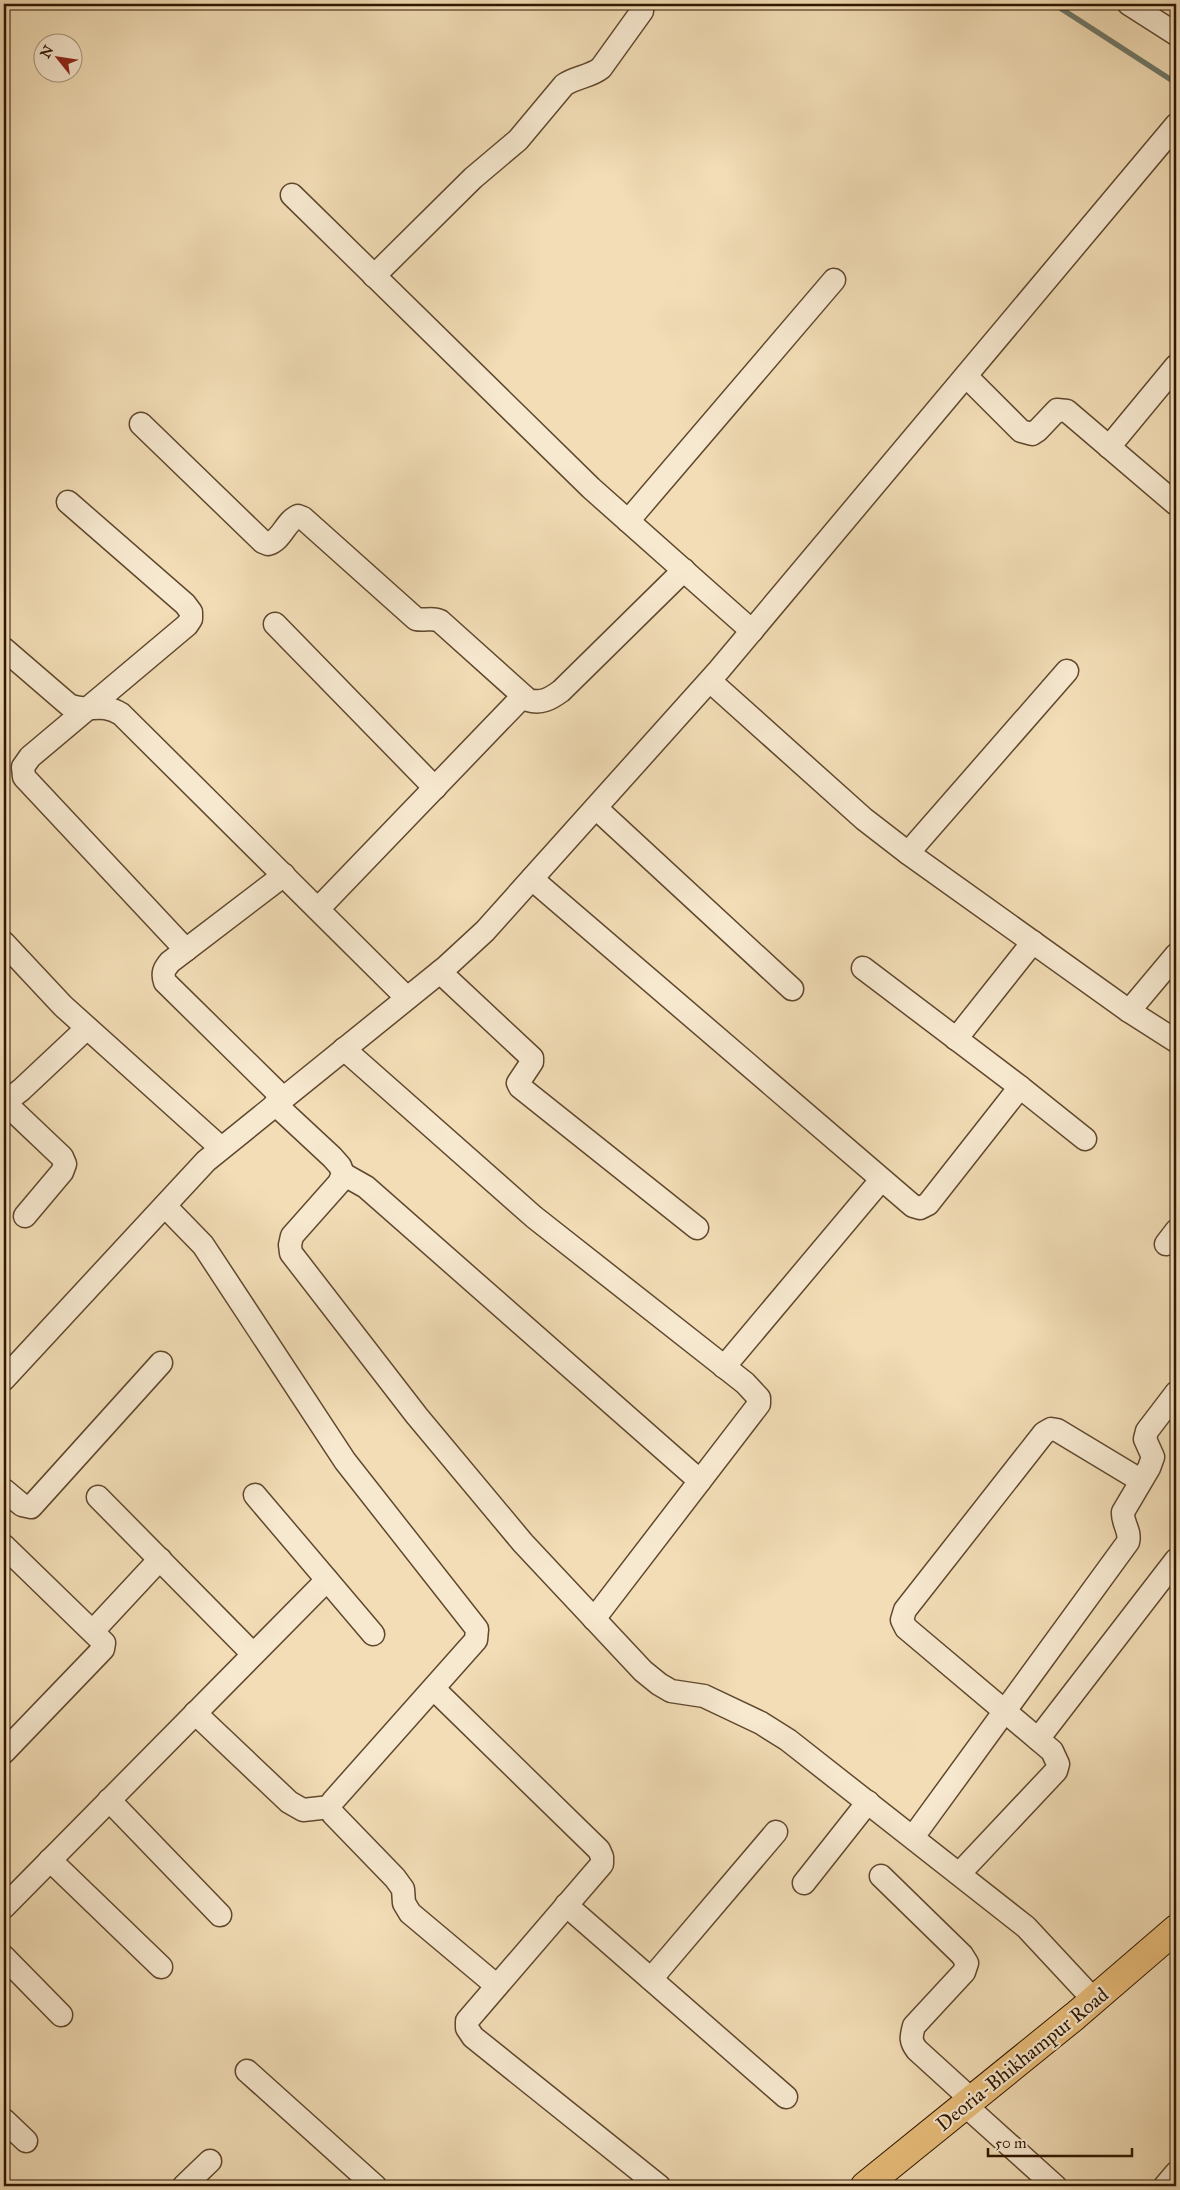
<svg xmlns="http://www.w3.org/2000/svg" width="1180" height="2190" font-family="'IM FELL Great Primer',serif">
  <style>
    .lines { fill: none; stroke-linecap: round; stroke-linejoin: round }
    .stream { stroke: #70796a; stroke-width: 5.5 }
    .minor-casing { stroke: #60482e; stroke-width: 25 }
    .major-casing { stroke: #2f1700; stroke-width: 30 }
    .minor { stroke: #f7e9d0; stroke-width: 22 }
    .major { stroke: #e9be7b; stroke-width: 28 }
    .labels { text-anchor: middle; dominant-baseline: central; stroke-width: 4.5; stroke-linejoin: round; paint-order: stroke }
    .street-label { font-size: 20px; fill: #2f1700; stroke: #f7e9d0 }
  </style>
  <rect width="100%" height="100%" fill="#f2ddb6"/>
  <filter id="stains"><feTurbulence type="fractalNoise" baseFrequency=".004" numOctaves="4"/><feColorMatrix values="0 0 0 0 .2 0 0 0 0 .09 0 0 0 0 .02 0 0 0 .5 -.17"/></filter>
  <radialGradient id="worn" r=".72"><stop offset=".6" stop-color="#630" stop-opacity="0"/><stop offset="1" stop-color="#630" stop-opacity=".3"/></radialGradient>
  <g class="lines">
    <path class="stream" d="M 1054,4 L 1176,83"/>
    <g class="minor-casing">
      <g id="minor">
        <path d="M 1129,4 L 1176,34"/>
        <path d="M 292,195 L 591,488 L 752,631"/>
        <path d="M 374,276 L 473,178 L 518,140 L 564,85 C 575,77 590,77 601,68 L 642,11"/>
        <path d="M 966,376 L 1021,431 L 1032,434 L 1038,430 L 1057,410 L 1067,411 L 1176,504"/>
        <path d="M 141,424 L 263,542 L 268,544 C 282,540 285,522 298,516 L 303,518 L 416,619 C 425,621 432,617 440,621 L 528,700 C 541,704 550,699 561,691 L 684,570"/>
        <path d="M 1109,447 L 1176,366"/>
        <path d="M 68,502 L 185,604 L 191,612 L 191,619 L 187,625 L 30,757 L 23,767 L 24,777 L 186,950"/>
        <path d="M 628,521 L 834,280"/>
        <path d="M 275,624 L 435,788"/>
        <path d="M 4,649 L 69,705 C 90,714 99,701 121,714 L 407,998"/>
        <path d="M 710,681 L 864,819 L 908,853 L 1129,1011 L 1176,1041"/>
        <path d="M 596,808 L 792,989"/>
        <path d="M 908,853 L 1067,671"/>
        <path d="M 532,879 L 913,1206 L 920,1208 L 928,1204 L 1020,1087"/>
        <path d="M 318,909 L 523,696"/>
        <path d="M 4,943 L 63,1006 L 221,1148"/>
        <path d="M 863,968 L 1020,1087 L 1085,1139"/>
        <path d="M 440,972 L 532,1058 L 532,1062 L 518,1083 L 520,1087 L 697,1228"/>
        <path d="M 1129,1011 L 1176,955"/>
        <path d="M 956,1039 L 1033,942"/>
        <path d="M 344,1049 L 534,1217 L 745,1383 L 759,1398 L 759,1404 L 594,1619"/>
        <path d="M 283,1098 L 165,982 C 162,973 164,969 170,962 L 284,875"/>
        <path d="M 4,1102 L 62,1157 L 65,1164 L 62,1172 L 25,1216"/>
        <path d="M 4,1103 L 21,1090 L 87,1028"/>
        <path d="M 275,1104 L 332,1157 L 340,1166 L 343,1174 L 339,1183 L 292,1236 L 290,1245 L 291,1253 L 417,1416 L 523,1543 L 643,1671 L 659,1684 L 671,1691 L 704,1696 L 761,1723 L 788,1740 L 1026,1927 L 1094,2000"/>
        <path d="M 343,1174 L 366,1187 L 700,1481"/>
        <path d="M 165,1206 L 203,1245 L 345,1461 L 477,1629 L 476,1640 L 333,1801 L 330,1807 L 333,1814 L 395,1878 L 403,1889 L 404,1903 L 410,1913 L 497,1986"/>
        <path d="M 1166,1244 L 1176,1231"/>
        <path d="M 724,1367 L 881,1180"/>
        <path d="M 4,1379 L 206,1161 L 446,967 L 485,931 L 719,670 L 1176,125"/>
        <path d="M 4,1490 L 22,1505 L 31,1507 L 161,1363"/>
        <path d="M 255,1495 L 373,1634"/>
        <path d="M 98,1497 L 253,1654"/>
        <path d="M 4,1546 L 104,1643 L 103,1649 L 4,1752"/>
        <path d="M 93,1631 L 160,1559"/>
        <path d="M 434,1689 L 599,1850 L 602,1857 L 602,1864 L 467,2021 L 467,2028 L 473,2037 L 659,2186"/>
        <path d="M 195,1713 L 289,1802 L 303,1810 L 330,1807"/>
        <path d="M 1038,1739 L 1176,1560"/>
        <path d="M 109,1800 L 220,1915"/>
        <path d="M 913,1837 L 1128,1542 C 1131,1531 1122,1523 1123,1512 L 1149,1468 L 1153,1457 L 1145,1439 L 1147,1431 L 1176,1393"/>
        <path d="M 50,1860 L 161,1967"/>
        <path d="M 959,1874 L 1056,1771 L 1058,1764 L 1052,1751 L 906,1628 L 902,1620 L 905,1610 L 1044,1433 L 1051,1429 L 1057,1430 L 1140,1480"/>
        <path d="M 881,1876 L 962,1955 L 967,1963 L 964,1972 L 914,2026 C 911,2037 910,2041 917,2050 L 972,2100"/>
        <path d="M 804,1883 L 868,1802"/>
        <path d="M 566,1905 L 786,2097"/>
        <path d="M 4,1907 L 327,1580"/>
        <path d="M 4,1957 L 61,2015"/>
        <path d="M 651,1979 L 776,1832"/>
        <path d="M 247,2071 L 375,2186"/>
        <path d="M 965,2105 L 1055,2186"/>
        <path d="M 4,2120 L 26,2141"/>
        <path d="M 184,2186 L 210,2161"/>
        <path d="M 1165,2186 L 1176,2173"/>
      </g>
    </g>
    <g class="major-casing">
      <path id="major" d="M 865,2186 L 1075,2016 L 1176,1929"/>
    </g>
    <use href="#minor" class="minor"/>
    <use href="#major" class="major"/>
  </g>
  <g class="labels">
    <g class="street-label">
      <text transform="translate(1022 2059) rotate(-39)">Deoria-Bhikhampur Road</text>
    </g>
  </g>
  <rect width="1180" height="2190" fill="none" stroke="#f2ddb6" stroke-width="20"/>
  <rect x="5" y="5" width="1170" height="2180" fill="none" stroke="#2f1700" stroke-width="2.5"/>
  <rect x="10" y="10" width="1160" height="2170" fill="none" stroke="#2f1700"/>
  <g transform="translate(58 58) rotate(300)"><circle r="24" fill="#f7e9d0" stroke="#a7957d"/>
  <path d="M0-4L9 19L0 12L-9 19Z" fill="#8f2418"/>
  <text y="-8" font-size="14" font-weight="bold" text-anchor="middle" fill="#2f1700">N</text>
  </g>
  <path d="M988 2148v8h144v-8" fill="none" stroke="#2f1700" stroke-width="2.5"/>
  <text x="995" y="2148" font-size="15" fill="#2f1700" stroke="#f7e9d0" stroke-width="4" paint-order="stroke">50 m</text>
  <rect width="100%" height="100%" filter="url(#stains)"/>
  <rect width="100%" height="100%" fill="url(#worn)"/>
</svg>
